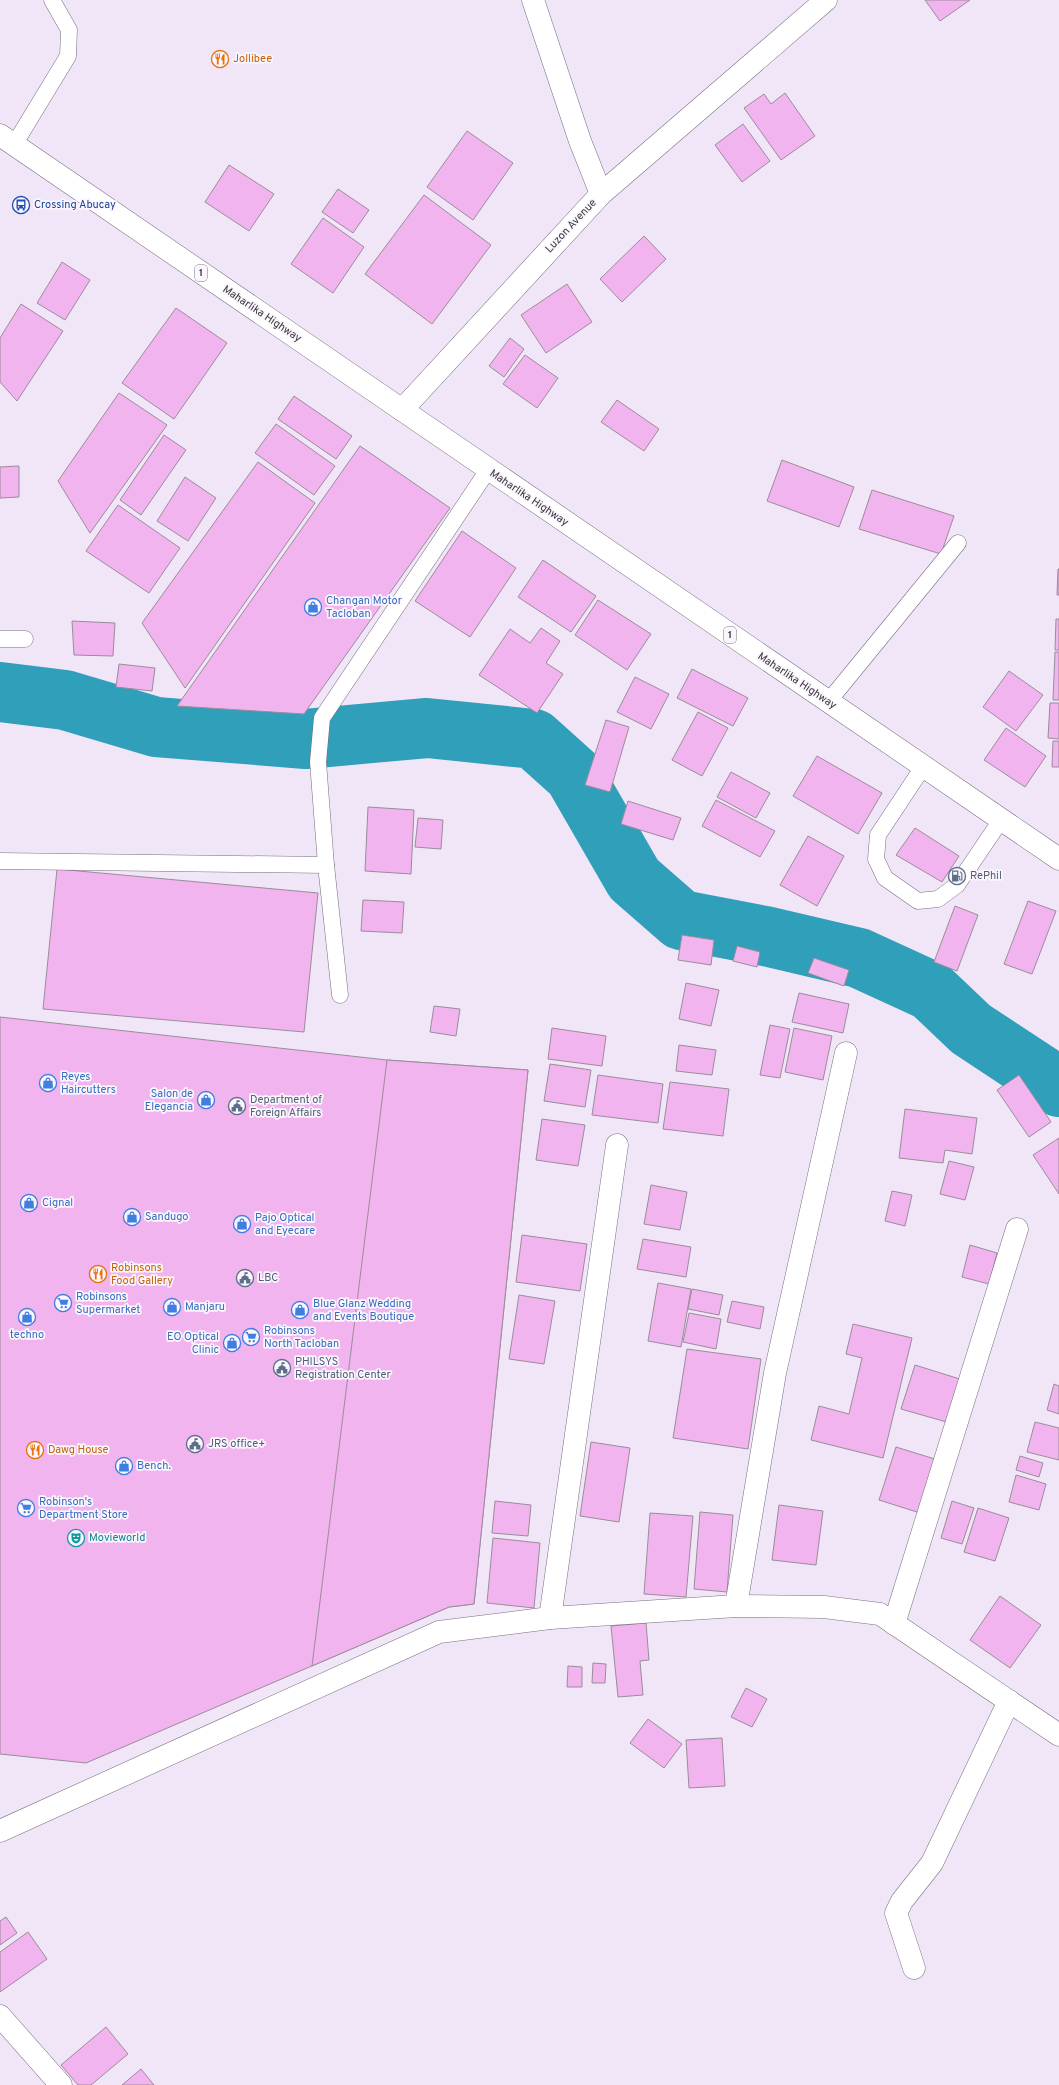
<svg xmlns="http://www.w3.org/2000/svg" width="1059" height="2085" font-family="Overpass,sans-serif">
  <style>
    .lines { fill: none; stroke-linecap: round; stroke-linejoin: round }
    .river { stroke: #309fb9; stroke-width: 60 }
    .building { fill: #f1b4ee; stroke: #9b8c9a }
    .service-casing { stroke: #786f7e; stroke-width: 17 }
    .minor-casing { stroke: #786f7e; stroke-width: 23 }
    .primary-casing { stroke: #786f7e; stroke-width: 23 }
    .service { stroke: #fff; stroke-width: 16 }
    .minor { stroke: #fff; stroke-width: 22 }
    .primary { stroke: #fff; stroke-width: 22 }
    .labels { text-anchor: middle; dominant-baseline: central; stroke-width: 3.5; stroke-linejoin: round; paint-order: stroke }
    .shield { fill: #fbf6fd; stroke: #767178; stroke-width: 1 }
    .shield-label { font-size: 10px; font-weight: bold; fill: #3d383f }
    .food-label { font-size: 11px; fill: #c56008; stroke: #fbf6fd; text-anchor: start }
    .transit-label { font-size: 11px; fill: #164399; stroke: #fbf6fd; text-anchor: start }
    .street-label { font-size: 11px; fill: #3d383f; stroke: #fbf6fd }
    .shop-label { font-size: 11px; fill: #366cbe; stroke: #fbf6fd; text-anchor: start }
    .service-label { font-size: 11px; fill: #4e5e75; stroke: #fbf6fd; text-anchor: start }
    .culture-label { font-size: 11px; fill: #0d838f; stroke: #fbf6fd; text-anchor: start }
  </style>
  <rect width="100%" height="100%" fill="#f1e6f8"/>
  <g class="lines">
    <path class="river" d="M 0,692 L 65,700 L 156,727 L 306,739 L 427,728 L 534,739 L 574,775 L 634,879 L 681,920 L 765,936 L 859,958 L 931,991 L 971,1029 L 1059,1087"/>
  </g>
  <g class="building">
    <path d="M 925,0 L 970,0 L 940,21 Z"/>
    <path d="M 785,93 L 815,136 L 781,160 L 744,108 L 764,94 L 771,104 Z"/>
    <path d="M 743,124 L 770,161 L 742,182 L 715,145 Z"/>
    <path d="M 467,131 L 513,163 L 473,220 L 427,187 Z"/>
    <path d="M 229,165 L 274,194 L 249,231 L 205,202 Z"/>
    <path d="M 338,189 L 369,210 L 353,233 L 322,212 Z"/>
    <path d="M 424,195 L 491,245 L 432,324 L 365,274 Z"/>
    <path d="M 323,218 L 364,247 L 333,293 L 291,264 Z"/>
    <path d="M 644,236 L 666,259 L 622,302 L 600,279 Z"/>
    <path d="M 62,262 L 90,280 L 65,320 L 37,303 Z"/>
    <path d="M 567,284 L 592,322 L 546,353 L 521,315 Z"/>
    <path d="M 21,304 L 63,331 L 17,401 L 0,382 L 0,338 Z"/>
    <path d="M 176,308 L 227,343 L 174,419 L 122,383 Z"/>
    <path d="M 510,338 L 524,349 L 504,377 L 489,366 Z"/>
    <path d="M 525,355 L 558,378 L 537,408 L 503,384 Z"/>
    <path d="M 119,393 L 167,425 L 90,533 L 58,481 Z"/>
    <path d="M 294,396 L 352,436 L 336,459 L 278,419 Z"/>
    <path d="M 617,400 L 659,429 L 644,451 L 601,422 Z"/>
    <path d="M 276,424 L 335,466 L 314,495 L 255,453 Z"/>
    <path d="M 164,435 L 186,450 L 141,515 L 120,500 Z"/>
    <path d="M 360,446 L 450,508 L 304,714 L 177,706 Z"/>
    <path d="M 782,460 L 854,487 L 839,527 L 767,501 Z"/>
    <path d="M 258,462 L 315,503 L 185,688 L 142,623 Z"/>
    <path d="M 19,466 L 19,497 L 0,498 L 0,467 Z"/>
    <path d="M 185,477 L 216,498 L 188,541 L 157,521 Z"/>
    <path d="M 872,490 L 954,516 L 941,554 L 859,529 Z"/>
    <path d="M 118,505 L 180,548 L 149,593 L 86,551 Z"/>
    <path d="M 462,531 L 516,568 L 470,637 L 415,601 Z"/>
    <path d="M 543,560 L 596,596 L 571,632 L 518,597 Z"/>
    <path d="M 1058,569 L 1059,569 L 1059,595 L 1057,595 Z"/>
    <path d="M 598,600 L 651,634 L 627,670 L 575,635 Z"/>
    <path d="M 1056,619 L 1059,619 L 1059,650 L 1055,650 Z"/>
    <path d="M 72,621 L 115,623 L 113,656 L 74,655 Z"/>
    <path d="M 541,628 L 560,641 L 546,663 L 563,674 L 537,713 L 479,675 L 510,629 L 530,643 Z"/>
    <path d="M 1055,652 L 1059,652 L 1059,700 L 1053,700 Z"/>
    <path d="M 119,664 L 155,668 L 152,691 L 116,687 Z"/>
    <path d="M 692,669 L 748,698 L 733,726 L 677,698 Z"/>
    <path d="M 1009,671 L 1043,695 L 1016,731 L 983,707 Z"/>
    <path d="M 635,677 L 669,694 L 651,729 L 617,712 Z"/>
    <path d="M 1050,703 L 1059,703 L 1059,739 L 1048,738 Z"/>
    <path d="M 698,712 L 728,728 L 702,776 L 672,760 Z"/>
    <path d="M 606,720 L 629,727 L 610,792 L 585,785 Z"/>
    <path d="M 1006,728 L 1046,756 L 1025,787 L 984,760 Z"/>
    <path d="M 1053,741 L 1059,741 L 1059,767 L 1052,767 Z"/>
    <path d="M 817,756 L 882,793 L 858,834 L 793,796 Z"/>
    <path d="M 731,772 L 770,793 L 756,818 L 717,797 Z"/>
    <path d="M 716,800 L 775,831 L 760,857 L 702,826 Z"/>
    <path d="M 628,801 L 681,818 L 673,840 L 621,824 Z"/>
    <path d="M 368,807 L 414,810 L 411,874 L 365,871 Z"/>
    <path d="M 418,818 L 443,820 L 441,849 L 415,847 Z"/>
    <path d="M 915,828 L 959,856 L 942,882 L 896,855 Z"/>
    <path d="M 808,836 L 844,856 L 817,906 L 780,885 Z"/>
    <path d="M 57,869 L 318,893 L 304,1032 L 43,1009 Z"/>
    <path d="M 363,900 L 404,902 L 402,933 L 361,931 Z"/>
    <path d="M 1028,901 L 1056,911 L 1032,974 L 1004,964 Z"/>
    <path d="M 955,906 L 978,915 L 957,971 L 934,962 Z"/>
    <path d="M 682,935 L 714,940 L 711,965 L 678,960 Z"/>
    <path d="M 737,946 L 760,952 L 757,967 L 733,961 Z"/>
    <path d="M 814,958 L 849,970 L 844,986 L 808,973 Z"/>
    <path d="M 686,983 L 719,990 L 711,1026 L 679,1019 Z"/>
    <path d="M 799,993 L 849,1004 L 843,1033 L 792,1022 Z"/>
    <path d="M 434,1006 L 460,1009 L 456,1036 L 430,1032 Z"/>
    <path d="M 0,1017 L 387,1060 L 528,1070 L 474,1604 L 449,1607 L 86,1763 L 0,1754 Z"/>
    <path d="M 770,1025 L 790,1029 L 780,1078 L 760,1075 Z"/>
    <path d="M 552,1028 L 606,1036 L 602,1066 L 548,1059 Z"/>
    <path d="M 794,1028 L 832,1036 L 823,1080 L 785,1072 Z"/>
    <path d="M 679,1045 L 716,1050 L 712,1075 L 676,1071 Z"/>
    <path d="M 387,1060 L 528,1070 L 474,1604 L 449,1607 L 312,1666 Z"/>
    <path d="M 550,1064 L 591,1070 L 585,1107 L 544,1101 Z"/>
    <path d="M 598,1075 L 663,1084 L 658,1123 L 592,1115 Z"/>
    <path d="M 1019,1075 L 1051,1122 L 1029,1137 L 997,1090 Z"/>
    <path d="M 670,1082 L 729,1089 L 723,1136 L 663,1129 Z"/>
    <path d="M 905,1109 L 977,1118 L 972,1154 L 945,1150 L 943,1163 L 899,1158 Z"/>
    <path d="M 542,1119 L 585,1125 L 578,1166 L 536,1160 Z"/>
    <path d="M 1059,1138 L 1059,1194 L 1033,1155 Z"/>
    <path d="M 949,1161 L 974,1167 L 965,1200 L 940,1194 Z"/>
    <path d="M 651,1185 L 687,1192 L 680,1230 L 644,1224 Z"/>
    <path d="M 892,1191 L 912,1195 L 905,1226 L 885,1221 Z"/>
    <path d="M 522,1235 L 587,1244 L 580,1291 L 516,1282 Z"/>
    <path d="M 643,1239 L 691,1247 L 686,1277 L 637,1269 Z"/>
    <path d="M 970,1245 L 997,1253 L 989,1284 L 962,1277 Z"/>
    <path d="M 658,1283 L 691,1289 L 681,1347 L 648,1341 Z"/>
    <path d="M 692,1289 L 723,1295 L 719,1315 L 688,1309 Z"/>
    <path d="M 519,1295 L 555,1301 L 544,1364 L 509,1359 Z"/>
    <path d="M 732,1301 L 764,1307 L 760,1329 L 727,1322 Z"/>
    <path d="M 689,1313 L 721,1319 L 716,1349 L 683,1342 Z"/>
    <path d="M 853,1324 L 912,1338 L 883,1458 L 811,1440 L 819,1406 L 849,1414 L 862,1358 L 846,1354 Z"/>
    <path d="M 687,1349 L 761,1359 L 748,1449 L 673,1438 Z"/>
    <path d="M 915,1365 L 963,1380 L 950,1423 L 901,1409 Z"/>
    <path d="M 1054,1384 L 1059,1386 L 1059,1414 L 1047,1410 Z"/>
    <path d="M 1035,1422 L 1059,1428 L 1059,1460 L 1027,1452 Z"/>
    <path d="M 591,1442 L 630,1448 L 619,1522 L 580,1516 Z"/>
    <path d="M 896,1447 L 938,1460 L 920,1513 L 879,1500 Z"/>
    <path d="M 1020,1456 L 1043,1463 L 1039,1477 L 1016,1470 Z"/>
    <path d="M 1016,1475 L 1046,1484 L 1039,1510 L 1009,1502 Z"/>
    <path d="M 495,1501 L 531,1505 L 528,1536 L 492,1533 Z"/>
    <path d="M 952,1501 L 974,1508 L 962,1544 L 941,1538 Z"/>
    <path d="M 779,1505 L 823,1511 L 816,1565 L 772,1560 Z"/>
    <path d="M 978,1508 L 1009,1518 L 995,1561 L 964,1552 Z"/>
    <path d="M 700,1512 L 733,1515 L 727,1592 L 694,1589 Z"/>
    <path d="M 650,1513 L 693,1516 L 686,1597 L 644,1594 Z"/>
    <path d="M 493,1538 L 540,1543 L 534,1608 L 487,1603 Z"/>
    <path d="M 1000,1596 L 1041,1625 L 1010,1668 L 970,1640 Z"/>
    <path d="M 646,1623 L 649,1660 L 640,1661 L 643,1695 L 618,1697 L 611,1626 Z"/>
    <path d="M 593,1663 L 606,1664 L 605,1683 L 592,1683 Z"/>
    <path d="M 568,1666 L 582,1667 L 582,1687 L 567,1687 Z"/>
    <path d="M 746,1688 L 767,1699 L 752,1727 L 731,1717 Z"/>
    <path d="M 648,1719 L 682,1744 L 664,1768 L 630,1743 Z"/>
    <path d="M 722,1738 L 725,1786 L 689,1788 L 686,1740 Z"/>
    <path d="M 6,1917 L 17,1933 L 0,1945 L 0,1921 Z"/>
    <path d="M 28,1932 L 47,1959 L 0,1992 L 0,1952 Z"/>
    <path d="M 106,2027 L 128,2054 L 91,2085 L 78,2085 L 61,2065 Z"/>
    <path d="M 141,2069 L 154,2085 L 122,2085 Z"/>
  </g>
  <g class="lines">
    <g class="service-casing">
      <g id="service">
        <path d="M 14,145 L 68,56 L 69,30 L 52,0"/>
        <path d="M 0,639 L 25,639"/>
        <path d="M 828,702 L 958,543"/>
        <path d="M 923,767 L 878,835 L 876,859 L 885,878 L 918,901 L 938,899 L 957,885 L 1001,820"/>
        <path d="M 0,861 L 326,865"/>
        <path d="M 340,995 L 326,865 L 318,762 L 322,718 L 488,470"/>
      </g>
    </g>
    <g class="minor-casing">
      <g id="minor">
        <path d="M 601,194 L 826,0"/>
        <path d="M 402,410 L 601,194 L 580,141 L 533,0"/>
        <path d="M 736,1606 L 775,1373 L 846,1053"/>
        <path d="M 550,1618 L 617,1145"/>
        <path d="M 894,1624 L 1017,1229"/>
        <path d="M 0,1831 L 439,1632 L 550,1618 L 736,1606 L 824,1607 L 880,1614 L 1059,1735"/>
        <path d="M 914,1968 L 896,1913 L 902,1901 L 932,1863 L 1009,1701"/>
        <path d="M 0,2016 L 61,2085"/>
      </g>
    </g>
    <g class="primary-casing">
      <path id="primary" d="M 0,135 L 1059,859"/>
    </g>
    <use href="#service" class="service"/>
    <use href="#minor" class="minor"/>
    <use href="#primary" class="primary"/>
  </g>
  <defs>
    <g id="restaurant-ring" transform="scale(0.9)"><circle r="9.5" fill="#fbf6fd" stroke="#e8710a" stroke-width="1.5"/><path d="M-5-6h1v4h1v-4h1v4h1v-4h1v5L-1.5 .5V6h-2V.5L-5-1ZM5-6V6H3V1.5H1.5Q1.5-4 5-6Z" fill="#e8710a"/></g>
    <g id="bus-ring" transform="scale(0.9)"><circle r="9.5" fill="#fbf6fd" stroke="#1a4fb4" stroke-width="1.5"/><path d="M-5-6H5V4H4V6H2V4H-2V6H-4V4H-5ZM-3.5-4V0h7V-4ZM-3.5 1.2v1.5H-2V1.2ZM2 1.2v1.5H3.5V1.2Z" fill="#1a4fb4"/></g>
    <g id="shop-ring" transform="scale(0.9)"><circle r="9.5" fill="#fbf6fd" stroke="#3f7fe0" stroke-width="1.5"/><path d="M-5-2.5h2.3a2.7 3.5 0 0 1 5.4 0H5L5.5 6h-11ZM-1.5-2.5h3a1.5 2.3 0 0 0-3 0Z" fill="#3f7fe0"/></g>
    <g id="fuel-ring" transform="scale(0.9)"><circle r="9.5" fill="#fbf6fd" stroke="#5c6f8a" stroke-width="1.5"/><path d="M-5.5-6h7V0h2V4h1.3V-2.5L3-4.5l.8-.8L6-3V5H2.5V1h-1V6h-7ZM-4.2-4.7v3.2H.2V-4.7Z" fill="#5c6f8a"/></g>
    <g id="civic-ring" transform="scale(0.9)"><circle r="9.5" fill="#fbf6fd" stroke="#5c6f8a" stroke-width="1.5"/><path d="M-.6-6.5H3V-4.5H.6V-3L4-1V1h2V6H-6V1h2V-1L-.6-3ZM-1.2 2.5V6h2.4V2.5Z" fill="#5c6f8a"/></g>
    <g id="supermarket-ring" transform="scale(0.9)"><circle r="9.5" fill="#fbf6fd" stroke="#3f7fe0" stroke-width="1.5"/><path d="M-6-5.5h2.5l.6 2H6L4.5 2H-2.5L-4.4-4H-6ZM-1.5 3.2a1.3 1.3 0 1 0 .1 0ZM3 3.2a1.3 1.3 0 1 0 .1 0Z" fill="#3f7fe0"/></g>
    <g id="theatre-ring" transform="scale(0.9)"><circle r="9.5" fill="#fbf6fd" stroke="#0f9aa8" stroke-width="1.5"/><path d="M-5-5.5Q0-4 5-5.5V0Q5 5 0 6Q-5 5-5 0ZM-3.3-2.5H-1v1.5H-3.3ZM1-2.5H3.3v1.5H1ZM-2.8 1Q0 5.5 2.8 1Z" fill="#0f9aa8"/></g>
  </defs>
  <g fill-rule="evenodd">
    <use href="#restaurant-ring" x="220" y="59"/>
    <use href="#bus-ring" x="21" y="205"/>
    <use href="#shop-ring" x="313" y="607"/>
    <use href="#fuel-ring" x="957" y="876"/>
    <use href="#shop-ring" x="48" y="1083"/>
    <use href="#shop-ring" x="206" y="1100"/>
    <use href="#civic-ring" x="237" y="1106"/>
    <use href="#shop-ring" x="29" y="1203"/>
    <use href="#shop-ring" x="132" y="1217"/>
    <use href="#shop-ring" x="242" y="1224"/>
    <use href="#restaurant-ring" x="98" y="1274"/>
    <use href="#civic-ring" x="245" y="1278"/>
    <use href="#supermarket-ring" x="63" y="1303"/>
    <use href="#shop-ring" x="172" y="1307"/>
    <use href="#shop-ring" x="300" y="1310"/>
    <use href="#shop-ring" x="27" y="1317"/>
    <use href="#supermarket-ring" x="251" y="1337"/>
    <use href="#shop-ring" x="232" y="1343"/>
    <use href="#civic-ring" x="282" y="1368"/>
    <use href="#civic-ring" x="195" y="1444"/>
    <use href="#restaurant-ring" x="35" y="1450"/>
    <use href="#shop-ring" x="124" y="1466"/>
    <use href="#supermarket-ring" x="26" y="1508"/>
    <use href="#theatre-ring" x="76" y="1538"/>
  </g>
  <g class="labels">
    <g class="shield">
      <rect x="195" y="265" width="12" height="16" rx="3"/>
      <rect x="724" y="627" width="12" height="16" rx="3"/>
    </g>
    <g class="shield-label">
      <text x="201" y="273">1</text>
      <text x="730" y="635">1</text>
    </g>
    <g class="food-label">
      <text x="233" y="59">Jollibee</text>
      <text x="111" y="1268">Robinsons<tspan x="111" dy="13">Food Gallery</tspan></text>
      <text x="48" y="1450">Dawg House</text>
    </g>
    <g class="transit-label">
      <text x="34" y="205">Crossing Abucay</text>
    </g>
    <g class="street-label">
      <text transform="translate(571 226) rotate(-47)">Luzon Avenue</text>
      <text transform="translate(262 314) rotate(34)">Maharlika Highway</text>
      <text transform="translate(529 498) rotate(34)">Maharlika Highway</text>
      <text transform="translate(797 681) rotate(34)">Maharlika Highway</text>
    </g>
    <g class="shop-label">
      <text x="326" y="601">Changan Motor<tspan x="326" dy="13">Tacloban</tspan></text>
      <text x="61" y="1077">Reyes<tspan x="61" dy="13">Haircutters</tspan></text>
      <text x="193" y="1094" text-anchor="end">Salon de<tspan x="193" dy="13">Elegancia</tspan></text>
      <text x="42" y="1203">Cignal</text>
      <text x="145" y="1217">Sandugo</text>
      <text x="255" y="1218">Pajo Optical<tspan x="255" dy="13">and Eyecare</tspan></text>
      <text x="76" y="1297">Robinsons<tspan x="76" dy="13">Supermarket</tspan></text>
      <text x="313" y="1304">Blue Glanz Wedding<tspan x="313" dy="13">and Events Boutique</tspan></text>
      <text x="185" y="1307">Manjaru</text>
      <text x="264" y="1331">Robinsons<tspan x="264" dy="13">North Tacloban</tspan></text>
      <text x="27" y="1335" text-anchor="middle">techno</text>
      <text x="219" y="1337" text-anchor="end">EO Optical<tspan x="219" dy="13">Clinic</tspan></text>
      <text x="137" y="1466">Bench.</text>
      <text x="39" y="1502">Robinson's<tspan x="39" dy="13">Department Store</tspan></text>
    </g>
    <g class="service-label">
      <text x="970" y="876">RePhil</text>
      <text x="250" y="1100">Department of<tspan x="250" dy="13">Foreign Affairs</tspan></text>
      <text x="258" y="1278">LBC</text>
      <text x="295" y="1362">PHILSYS<tspan x="295" dy="13">Registration Center</tspan></text>
      <text x="208" y="1444">JRS office+</text>
    </g>
    <g class="culture-label">
      <text x="89" y="1538">Movieworld</text>
    </g>
  </g>
</svg>
